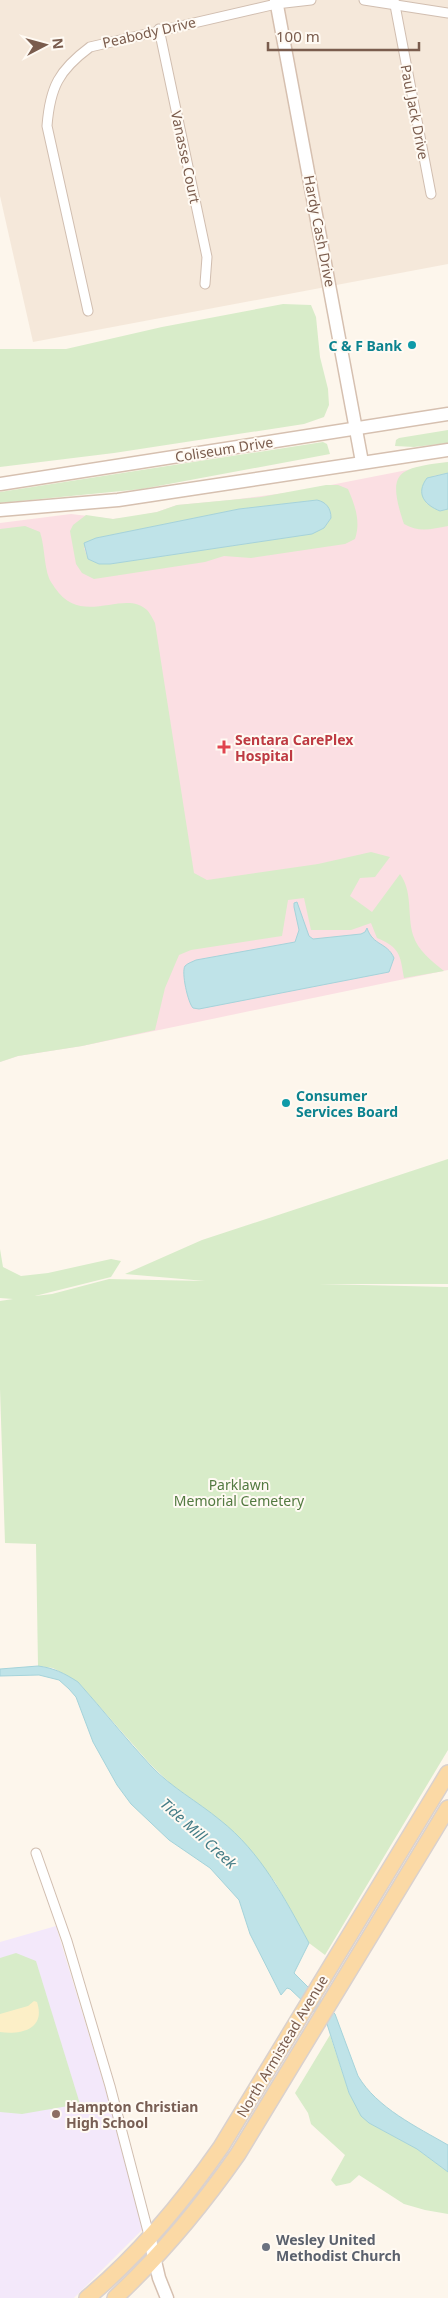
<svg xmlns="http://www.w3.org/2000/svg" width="448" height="2298" font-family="'Noto Sans',sans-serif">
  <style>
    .residential { fill: #f5e8da }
    .education { fill: #f3e8fa }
    .medical { fill: #fbdfe3 }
    .green { fill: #d8ecc9; fill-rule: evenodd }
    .sand { fill: #fcefc7 }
    .water { fill: #bfe3e8; stroke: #a5d3da }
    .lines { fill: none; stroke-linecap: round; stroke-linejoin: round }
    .street-casing { stroke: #d1beb0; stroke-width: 11 }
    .secondary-casing { stroke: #d6c0b0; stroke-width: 15 }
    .primary-casing { stroke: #dad1cd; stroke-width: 18 }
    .street { stroke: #fff; stroke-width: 9 }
    .secondary { stroke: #fff; stroke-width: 12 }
    .primary { stroke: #fbd9a5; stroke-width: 15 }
    .culture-dot { fill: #0f9aa8; stroke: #fffaf3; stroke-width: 2 }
    .health-dot { fill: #e0444e; stroke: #fffaf3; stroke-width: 2 }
    .education-dot { fill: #8d6e63; stroke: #fffaf3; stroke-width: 2 }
    .worship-dot { fill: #6b7280; stroke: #fffaf3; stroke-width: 2 }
    .labels { text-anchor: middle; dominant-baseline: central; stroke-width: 4; stroke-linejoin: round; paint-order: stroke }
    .street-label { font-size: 14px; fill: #7a5c4d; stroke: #fffaf3 }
    .culture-label { font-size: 14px; font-weight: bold; fill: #0d838f; stroke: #fffaf3; text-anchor: end }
    .health-label { font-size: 14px; font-weight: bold; fill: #be3a42; stroke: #fffaf3; text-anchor: start }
    .park-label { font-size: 14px; fill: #537a41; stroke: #fffaf3 }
    .education-label { font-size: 14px; font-weight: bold; fill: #785e54; stroke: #fffaf3; text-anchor: start }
    .worship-label { font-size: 14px; font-weight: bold; fill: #5b616d; stroke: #fffaf3; text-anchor: start }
    .water-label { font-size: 15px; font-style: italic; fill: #437c86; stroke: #fffaf3 }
  </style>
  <rect width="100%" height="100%" fill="#fdf6ec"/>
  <path class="residential" d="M 0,0 L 448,0 L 448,264 L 33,342 L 0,196 Z"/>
  <path class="education" d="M 56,1926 L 105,2088 L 143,2229 L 74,2298 L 0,2298 L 0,1942 Z"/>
  <path class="medical" d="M 448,462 L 448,970 L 82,1046 L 18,1056 L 0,1062 L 0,523 L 71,514 L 113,519 L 131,517 L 157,512 L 177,505 L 231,500 L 300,491 Z"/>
  <g class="green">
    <path d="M 283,304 L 311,305 L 316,317 L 320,357 L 328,389 L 329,405 L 324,417 L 304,424 L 114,453 L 0,467 L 0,349 L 66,349 L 162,327 Z"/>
    <path d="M 448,430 L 448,443 L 414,447 L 395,446 L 396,440 L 399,438 Z"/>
    <path d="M 323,442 L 327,444 L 330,454 L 142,489 L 0,503 L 0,492 Z"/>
    <path d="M 448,462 L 448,473 L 433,476 L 426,503 L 440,511 L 448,509 L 448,526 C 432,529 419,533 404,524 C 386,471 398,468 448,462 Z"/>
    <path d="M 326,485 L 338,485 L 348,489 C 355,505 361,522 355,539 L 345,544 L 251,558 L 224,556 L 205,562 L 94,579 L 82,573 L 76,564 L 70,531 L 73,525 L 86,515 L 113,519 L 157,512 L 177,505 L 261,497 ZM 317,500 C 326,502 331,508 331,518 L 324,528 L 311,534 L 110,564 L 99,564 L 88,559 L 84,548 L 96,538 L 239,509 Z"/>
    <path d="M 25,526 L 40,532 C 45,548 44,565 49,578 C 50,581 53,585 55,588 C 82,628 124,588 147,610 C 150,613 153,619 155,623 L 194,873 L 207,880 L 318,864 L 371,852 L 390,857 L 375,877 L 360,878 L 350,896 L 372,912 L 400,874 C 413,892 407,915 413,935 C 418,951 432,961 444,971 L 404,978 C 400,954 400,948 377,938 L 371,923 L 351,930 L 311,930 L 304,898 L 288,900 L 282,936 L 191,950 L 179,955 L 165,988 L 155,1030 L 82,1046 L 18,1056 L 0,1062 L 0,529 Z"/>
    <path d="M 448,1159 L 448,1284 L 319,1284 L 448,1287 L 448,1750 L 325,1955 L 309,1943 L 275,1882 L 233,1832 L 220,1820 L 171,1784 L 151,1765 L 78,1682 L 53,1668 L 38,1666 L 36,1544 L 5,1543 L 0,1389 L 0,1301 L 13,1299 L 0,1298 L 0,1249 L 3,1267 L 21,1276 L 48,1273 L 111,1259 L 121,1261 L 111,1277 L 35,1296 L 52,1294 L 109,1279 L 205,1281 L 125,1274 L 202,1240 Z"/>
    <path d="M 16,1953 L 36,1961 L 80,2104 L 22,2114 L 0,2112 L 0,1958 Z"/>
    <path d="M 330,2035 L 349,2093 L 369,2123 L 417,2149 L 448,2172 L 448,2214 L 425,2210 L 404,2204 L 359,2175 L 350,2183 L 336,2186 L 331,2180 L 345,2155 L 311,2124 L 308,2113 L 295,2093 Z"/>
  </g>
  <path class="sand" d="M 34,2001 L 37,2002 C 46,2029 21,2035 0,2032 L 0,2014 L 28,2006 Z"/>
  <g class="water">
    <path d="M 448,473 L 448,509 L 440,511 C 425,505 415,494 427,478 Z"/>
    <path d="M 317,500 C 326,502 331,508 331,518 L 324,528 L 312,534 L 110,564 L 99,564 L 88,559 L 84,543 L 96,538 L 239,509 Z"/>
    <path d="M 297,902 L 309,936 L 313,939 L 361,934 L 365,932 L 367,928 C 373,946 387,942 394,958 L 389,972 L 199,1009 L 193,1008 C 188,1003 181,972 185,966 C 188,963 192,962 196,960 L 295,942 L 299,930 L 294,907 L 294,903 Z"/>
    <path d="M 38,1666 C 54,1668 64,1673 78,1682 C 103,1710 126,1739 151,1766 C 172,1788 197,1801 220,1820 C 261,1852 285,1899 309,1943 L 294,1973 L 335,2014 L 358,2076 C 377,2108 417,2127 448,2145 L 448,2172 L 417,2149 L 369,2123 L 361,2116 L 349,2093 L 327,2024 L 290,1989 L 287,1988 L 281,1995 L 250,1934 L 239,1900 L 210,1868 L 169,1840 L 131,1804 L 117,1785 L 93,1742 L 76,1697 L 69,1689 L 59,1680 L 39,1675 L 0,1676 L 0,1669 Z"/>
  </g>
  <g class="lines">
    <g class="street-casing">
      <g id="street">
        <path d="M 364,0 L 448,13"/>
        <path d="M 394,0 L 431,194"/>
        <path d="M 159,29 L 207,257 L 205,284"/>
        <path d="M 88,311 L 47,126 C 50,87 59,70 90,47 L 276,4 L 311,0"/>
        <path d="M 36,1853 L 67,1941 L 110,2086 L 150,2239"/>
      </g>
    </g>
    <g class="secondary-casing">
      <g id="secondary">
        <path d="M 276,0 L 362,462"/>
        <path d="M 0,484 L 448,414"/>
        <path d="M 0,510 L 118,500 L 448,450"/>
        <path d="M 150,2240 L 159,2278 L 167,2298"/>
      </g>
    </g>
    <g class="primary-casing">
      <g id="primary">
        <path d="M 87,2298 C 140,2254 182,2203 221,2147 L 448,1773"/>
        <path d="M 115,2298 C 162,2254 201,2207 238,2154 L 448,1808"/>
      </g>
    </g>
    <use href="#street" class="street"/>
    <use href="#secondary" class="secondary"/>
    <use href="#primary" class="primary"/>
  </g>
  <g class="culture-dot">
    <circle cx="412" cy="345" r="5"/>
    <circle cx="286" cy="1103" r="5"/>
  </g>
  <path class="health-dot" d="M221.5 739.5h5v5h5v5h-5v5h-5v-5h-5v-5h5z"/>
  <circle class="education-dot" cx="56" cy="2114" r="5"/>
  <circle class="worship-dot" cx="266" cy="2247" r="5"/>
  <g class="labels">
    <g class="street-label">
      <text transform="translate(149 32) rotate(-13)">Peabody Drive</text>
      <text transform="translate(415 112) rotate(79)">Paul Jack Drive</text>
      <text transform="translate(186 157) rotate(78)">Vanasse Court</text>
      <text transform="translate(320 231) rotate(79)">Hardy Cash Drive</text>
      <text transform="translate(224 449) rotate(-9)">Coliseum Drive</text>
      <text transform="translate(282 2046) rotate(-59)">North Armistead Avenue</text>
    </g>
    <g class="culture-label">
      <text x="402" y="345">C &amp; F Bank</text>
      <text x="296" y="1095" text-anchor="start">Consumer<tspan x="296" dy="16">Services Board</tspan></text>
    </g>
    <g class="health-label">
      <text x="235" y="739">Sentara CarePlex<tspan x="235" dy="16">Hospital</tspan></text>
    </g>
    <g class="park-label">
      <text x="239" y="1484">Parklawn<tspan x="239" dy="16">Memorial Cemetery</tspan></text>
    </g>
    <g class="education-label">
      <text x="66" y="2106">Hampton Christian<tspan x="66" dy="16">High School</tspan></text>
    </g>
    <g class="worship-label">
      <text x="276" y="2239">Wesley United<tspan x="276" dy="16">Methodist Church</tspan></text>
    </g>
    <g class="water-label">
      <text transform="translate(199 1833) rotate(42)">Tide Mill Creek</text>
    </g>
  </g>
  <g transform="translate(45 45) rotate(84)" stroke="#fffaf3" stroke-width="4" paint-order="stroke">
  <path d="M0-4L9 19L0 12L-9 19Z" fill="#7a5c4d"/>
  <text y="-8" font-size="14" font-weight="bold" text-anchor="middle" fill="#7a5c4d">N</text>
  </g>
  <path d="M268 42v8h151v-8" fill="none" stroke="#7a5c4d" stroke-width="2.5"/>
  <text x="276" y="42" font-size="15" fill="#7a5c4d" stroke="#fffaf3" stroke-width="4" paint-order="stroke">100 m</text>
</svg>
